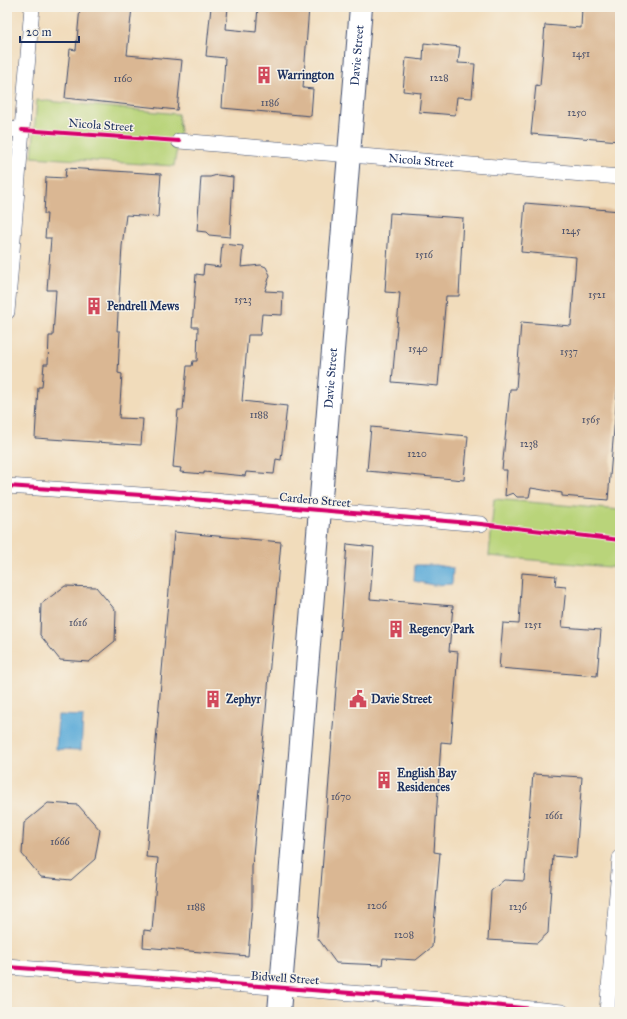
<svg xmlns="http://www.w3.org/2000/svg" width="627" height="1019" font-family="'IM FELL Great Primer',serif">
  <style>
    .green { fill: #b9d47a; stroke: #6a826c }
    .water { fill: #60add9; stroke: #3e6e9c }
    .building { fill: #dab793 }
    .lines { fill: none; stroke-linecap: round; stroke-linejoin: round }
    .street-casing { stroke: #3b496c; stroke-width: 16 }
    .secondary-casing { stroke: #3b496c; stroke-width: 24 }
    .street { stroke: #fff; stroke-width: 15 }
    .secondary { stroke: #fff; stroke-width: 22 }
    .cycleway-casing { stroke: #f7f3e8; stroke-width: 6 }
    .cycleway { stroke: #d6006c; stroke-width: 4 }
    .labels { text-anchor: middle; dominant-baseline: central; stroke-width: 3; stroke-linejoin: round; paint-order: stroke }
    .number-label { font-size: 10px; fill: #4b516b }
    .street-label { font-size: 12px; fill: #1b2f5e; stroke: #f7f3e8 }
    .poi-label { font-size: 12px; font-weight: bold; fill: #1b2f5e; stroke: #f7f3e8; text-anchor: start }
  </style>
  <rect width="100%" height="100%" fill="#f7f3e8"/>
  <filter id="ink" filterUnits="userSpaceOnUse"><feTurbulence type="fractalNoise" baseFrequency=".025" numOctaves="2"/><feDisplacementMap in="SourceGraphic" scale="8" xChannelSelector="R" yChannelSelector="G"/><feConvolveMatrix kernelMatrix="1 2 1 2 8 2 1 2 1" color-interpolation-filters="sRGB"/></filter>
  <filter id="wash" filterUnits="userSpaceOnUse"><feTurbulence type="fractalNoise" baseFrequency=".012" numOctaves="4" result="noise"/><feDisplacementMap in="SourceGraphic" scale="16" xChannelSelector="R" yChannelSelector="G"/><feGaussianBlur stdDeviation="0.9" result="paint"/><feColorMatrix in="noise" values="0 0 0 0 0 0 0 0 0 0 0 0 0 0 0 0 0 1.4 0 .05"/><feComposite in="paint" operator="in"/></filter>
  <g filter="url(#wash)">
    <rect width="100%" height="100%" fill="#f1dcbb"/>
    <g class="green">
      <path d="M 37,100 L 178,114 L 180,130 L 174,166 L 32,157 Z"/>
      <path d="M 494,499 L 620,510 L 620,568 L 489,556 Z"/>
    </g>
    <g class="water">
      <path d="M 415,565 L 435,565 L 453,568 L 452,584 L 433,585 L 414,581 Z"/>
      <path d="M 58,715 L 83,716 L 81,750 L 56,749 Z"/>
    </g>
    <g id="blocks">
      <g class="building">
        <path d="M 80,7 L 132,7 L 127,55 L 182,60 L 177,110 L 65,98 L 70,49 L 76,50 Z"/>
        <path d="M 211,7 L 228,7 L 226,29 L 256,32 L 258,7 L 309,7 L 303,88 L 313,89 L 311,116 L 222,108 L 225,58 L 206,56 Z"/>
        <path d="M 582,7 L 620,7 L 620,141 L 531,134 L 536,85 L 540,86 L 545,25 L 581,28 Z"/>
        <path d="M 424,43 L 460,47 L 458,63 L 475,64 L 472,98 L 457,97 L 455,115 L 419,112 L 421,93 L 403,91 L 406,58 L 423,60 Z"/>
        <path d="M 66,168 L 161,174 L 158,217 L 126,215 L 122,246 L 117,331 L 120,331 L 118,373 L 122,374 L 119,418 L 143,419 L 141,445 L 35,438 L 38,387 L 42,387 L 44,364 L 48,364 L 49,336 L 53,336 L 56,290 L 47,290 L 51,238 L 45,238 L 47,214 L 44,214 L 46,177 L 65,178 Z"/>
        <path d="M 217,175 L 233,177 L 230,237 L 209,235 L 206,232 L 197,231 L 201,177 L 210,177 Z"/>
        <path d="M 525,203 L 620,211 L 620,383 L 618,382 L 608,500 L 562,496 L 562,493 L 531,488 L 529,497 L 517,497 L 513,493 L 505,496 L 507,470 L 502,470 L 510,389 L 516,389 L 521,322 L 571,326 L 576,257 L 521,252 Z"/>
        <path d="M 390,213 L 463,218 L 459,296 L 446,296 L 438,386 L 392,382 L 400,293 L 385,292 Z"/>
        <path d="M 222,244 L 243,246 L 241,267 L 261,265 L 266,267 L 270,275 L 265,291 L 283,292 L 282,315 L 262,314 L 260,335 L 248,335 L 242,401 L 287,406 L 281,460 L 276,459 L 274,474 L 246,472 L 245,476 L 204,472 L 204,474 L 180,472 L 181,468 L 173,467 L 178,410 L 183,410 L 187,366 L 192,366 L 193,361 L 197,361 L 198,327 L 192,327 L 196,274 L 203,275 L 204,265 L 220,267 Z"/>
        <path d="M 371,427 L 468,436 L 464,480 L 367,471 Z"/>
        <path d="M 174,532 L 281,542 L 252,867 L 252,906 L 248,956 L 143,947 L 144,930 L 152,931 L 158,858 L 146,857 Z"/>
        <path d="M 347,544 L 374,547 L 370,599 L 453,606 L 449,651 L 458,652 L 451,743 L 441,742 L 434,852 L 440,853 L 432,947 L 416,960 L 383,958 L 382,965 L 336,963 L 317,937 Z"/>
        <path d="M 522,573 L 556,576 L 555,586 L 566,587 L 562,627 L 601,630 L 597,676 L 499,668 L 503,623 L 519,624 Z"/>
        <path d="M 65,586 L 96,587 L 116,611 L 115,641 L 89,662 L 60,660 L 40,635 L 41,604 Z"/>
        <path d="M 533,774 L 582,777 L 576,858 L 553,856 L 548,933 L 537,943 L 488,940 L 491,891 L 504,880 L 524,881 Z"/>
        <path d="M 48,803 L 78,805 L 100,830 L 95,859 L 71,880 L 41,877 L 22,854 L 24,823 Z"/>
      </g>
    </g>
  </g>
  <g filter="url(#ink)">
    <use href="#blocks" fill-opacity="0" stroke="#3b496c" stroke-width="1"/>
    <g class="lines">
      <g class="street-casing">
        <g id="street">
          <path d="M 7,129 L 22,130"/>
          <path id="s1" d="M 179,141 L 620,177"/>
          <path d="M 7,312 L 32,7"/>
          <path d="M 7,486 L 156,496 L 481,524"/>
          <path d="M 7,967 L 443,1000 L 562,1012"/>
          <path d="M 607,1012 L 620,858"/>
        </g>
      </g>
      <g class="secondary-casing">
        <g id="secondary">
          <path id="s2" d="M 279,1012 L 361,7"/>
        </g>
      </g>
      <use href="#street" class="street"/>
      <use href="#secondary" class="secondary"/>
      <g class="cycleway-casing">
        <g id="cycleway">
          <path d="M 22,130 L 179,141"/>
          <path d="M 7,486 L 156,496 L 481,524 L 620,540"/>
          <path d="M 7,967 L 443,1000 L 562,1012"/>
        </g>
      </g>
      <use href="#cycleway" class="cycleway"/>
    </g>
  </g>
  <defs>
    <g id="building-bare" transform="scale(1.38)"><path d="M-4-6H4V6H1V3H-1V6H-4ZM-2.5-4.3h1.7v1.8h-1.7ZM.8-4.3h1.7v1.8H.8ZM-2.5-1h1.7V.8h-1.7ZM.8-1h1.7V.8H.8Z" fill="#d1495b" stroke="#f7f3e8" stroke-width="2.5" paint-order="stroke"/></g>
    <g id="civic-bare" transform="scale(1.38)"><path d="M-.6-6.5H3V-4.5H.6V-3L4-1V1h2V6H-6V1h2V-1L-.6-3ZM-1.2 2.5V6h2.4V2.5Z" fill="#d1495b" stroke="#f7f3e8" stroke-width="2.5" paint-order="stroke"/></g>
  </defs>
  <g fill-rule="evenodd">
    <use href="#building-bare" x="264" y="75"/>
    <use href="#building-bare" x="94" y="306"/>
    <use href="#building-bare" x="396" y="629"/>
    <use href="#building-bare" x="213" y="699"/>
    <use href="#civic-bare" x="358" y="699"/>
    <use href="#building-bare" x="384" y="780"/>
  </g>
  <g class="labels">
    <g class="number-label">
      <text x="581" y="54">1451</text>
      <text x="439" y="78">1228</text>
      <text x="123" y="79">1160</text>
      <text x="270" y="103">1186</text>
      <text x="577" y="113">1250</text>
      <text x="571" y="231">1245</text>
      <text x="424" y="255">1516</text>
      <text x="597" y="295">1521</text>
      <text x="243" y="300">1523</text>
      <text x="418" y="349">1540</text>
      <text x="569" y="352">1537</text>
      <text x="259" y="415">1188</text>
      <text x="591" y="420">1565</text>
      <text x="529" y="444">1238</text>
      <text x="417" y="454">1220</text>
      <text x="78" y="623">1616</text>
      <text x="533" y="625">1251</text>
      <text x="341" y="797">1670</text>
      <text x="554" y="816">1661</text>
      <text x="60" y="842">1666</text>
      <text x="377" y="906">1206</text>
      <text x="196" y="907">1188</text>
      <text x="518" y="907">1236</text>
      <text x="404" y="935">1208</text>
    </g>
    <g class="street-label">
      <text stroke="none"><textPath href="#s2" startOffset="960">Davie Street</textPath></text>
      <text transform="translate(101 125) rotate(4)">Nicola Street</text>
      <text stroke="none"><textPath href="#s1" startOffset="243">Nicola Street</textPath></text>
      <text stroke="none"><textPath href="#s2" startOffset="636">Davie Street</textPath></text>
      <text transform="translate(315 500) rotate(5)">Cardero Street</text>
      <text transform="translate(285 978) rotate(4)">Bidwell Street</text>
    </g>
    <g class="poi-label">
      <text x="277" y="75">Warrington</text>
      <text x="107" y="306">Pendrell Mews</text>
      <text x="409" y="629">Regency Park</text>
      <text x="226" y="699">Zephyr</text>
      <text x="371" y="699">Davie Street</text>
      <text x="397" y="773">English Bay<tspan x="397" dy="14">Residences</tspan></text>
    </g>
  </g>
  <rect width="627" height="1019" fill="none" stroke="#f7f3e8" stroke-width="24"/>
  <path d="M20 36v6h59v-6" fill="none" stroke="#1b2f5e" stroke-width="2"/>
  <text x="26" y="36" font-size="12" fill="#1b2f5e" stroke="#f7f3e8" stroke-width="3" paint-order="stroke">20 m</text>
</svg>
